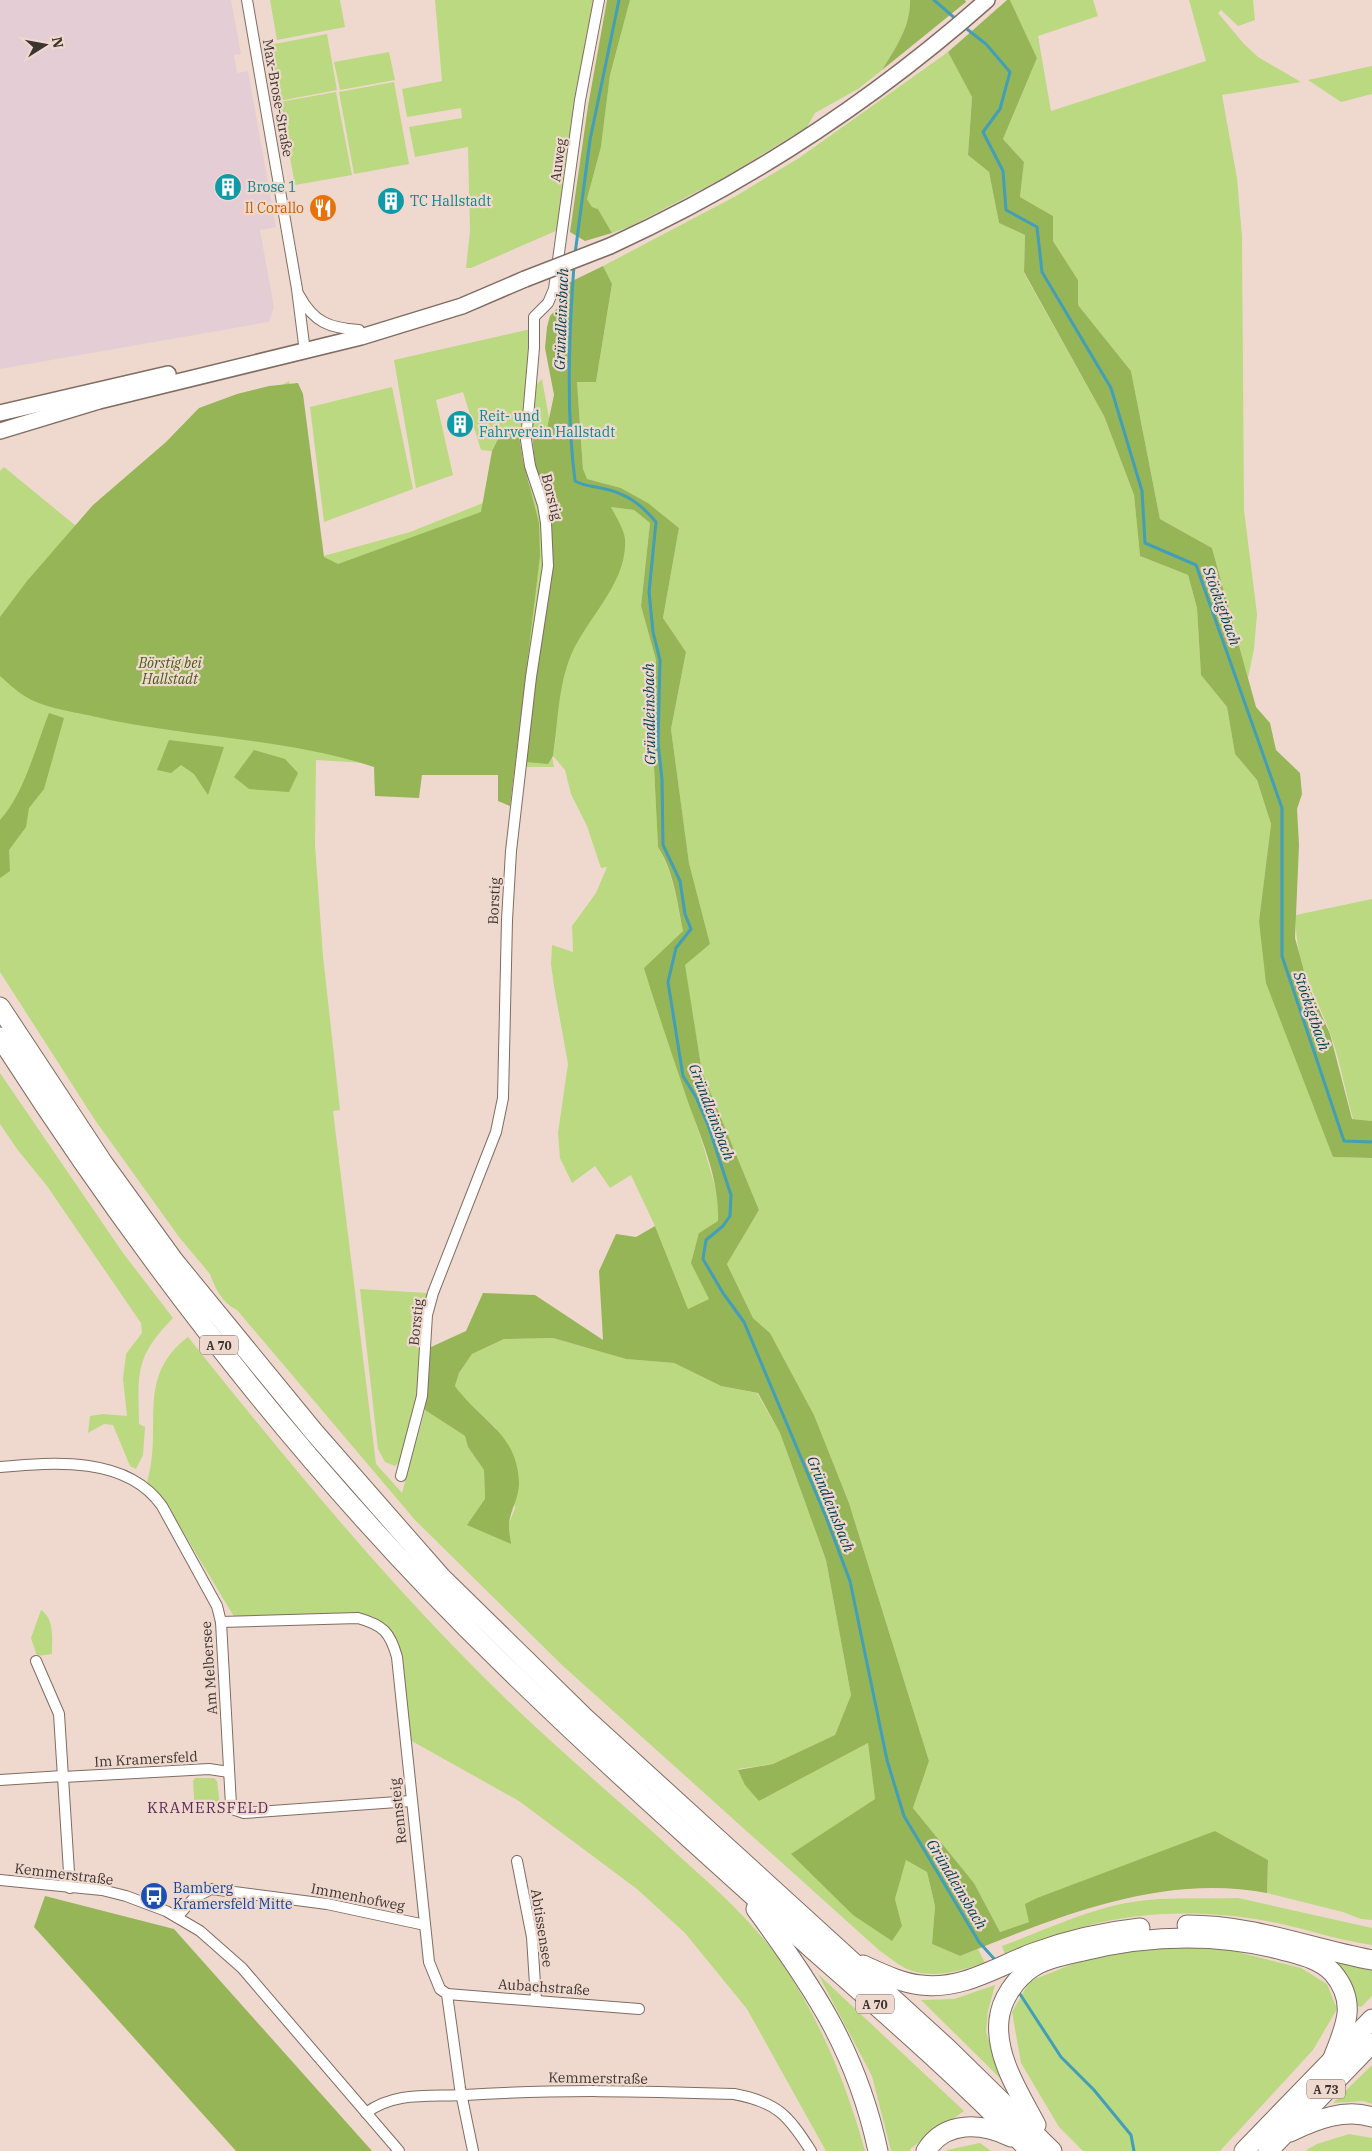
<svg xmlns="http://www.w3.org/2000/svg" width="1372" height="2151" font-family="'IBM Plex Serif',serif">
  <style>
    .industrial { fill: #e5cdd6 }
    .green { fill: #bad981 }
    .forest { fill: #96b557 }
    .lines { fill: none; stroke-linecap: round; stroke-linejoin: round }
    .stream { stroke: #439eb8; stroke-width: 3 }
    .minor-casing { stroke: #806c62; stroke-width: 12 }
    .secondary-casing { stroke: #806c62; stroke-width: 18 }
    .motorway-casing { stroke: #806c62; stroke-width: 21 }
    .minor { stroke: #fff; stroke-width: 10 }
    .secondary { stroke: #fff; stroke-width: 15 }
    .motorway { stroke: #fff; stroke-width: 19 }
    .secondary-bridge-casing { stroke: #806c62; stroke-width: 18; stroke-linecap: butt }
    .secondary-bridge { stroke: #fff; stroke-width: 15 }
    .labels { text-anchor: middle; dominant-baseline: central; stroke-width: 4.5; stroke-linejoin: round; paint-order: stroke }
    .shield { fill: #efd9ce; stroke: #72665f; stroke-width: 1 }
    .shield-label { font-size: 12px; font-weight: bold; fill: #3d3430 }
    .street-label { font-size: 14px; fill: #3d3430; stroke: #efd9ce }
    .culture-label { font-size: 14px; fill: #0d838f; stroke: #efd9ce; text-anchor: start }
    .food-label { font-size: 14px; fill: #c56008; stroke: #efd9ce; text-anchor: end }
    .park-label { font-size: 14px; font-style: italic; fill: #485b19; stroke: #efd9ce }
    .transit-label { font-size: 14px; fill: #164399; stroke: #efd9ce; text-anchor: start }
    .water-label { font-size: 15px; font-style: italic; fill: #013e4f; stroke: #efd9ce }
    .neighbourhood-label { font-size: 15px; letter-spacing: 1px; fill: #5f2a58; stroke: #efd9ce }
  </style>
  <rect width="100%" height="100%" fill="#efd9ce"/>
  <path class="industrial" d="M 0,0 L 231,0 L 241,54 L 234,55 L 237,73 L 248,71 L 276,227 L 260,230 L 274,307 L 269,322 L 0,369 Z"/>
  <g class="green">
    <path d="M 270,0 L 340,0 L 345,27 L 277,40 Z"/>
    <path d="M 435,0 L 593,0 L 582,64 L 558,230 L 471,268 L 466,268 L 470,231 L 468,147 L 415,157 L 409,127 L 462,118 L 461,108 L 407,117 L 402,89 L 442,81 Z"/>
    <path d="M 630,0 L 910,0 L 911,10 L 901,39 L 882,70 L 858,89 L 815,113 L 807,127 L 727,176 L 631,226 L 612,233 L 598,209 L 592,207 L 587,199 L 601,147 L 610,75 Z"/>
    <path d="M 1010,0 L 1093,0 L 1098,16 L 1038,36 L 1051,111 L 1206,61 L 1189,0 L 1253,0 L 1255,20 L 1238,26 L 1221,10 L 1218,13 L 1244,44 L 1258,57 L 1301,82 L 1222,95 L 1237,178 L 1242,237 L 1244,510 L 1257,614 L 1254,649 L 1248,678 L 1212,548 L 1160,519 L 1131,371 L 1078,305 L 1078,280 L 1053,241 L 1053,216 L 1020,197 L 1024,162 L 1003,139 L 1037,58 Z"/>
    <path d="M 327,34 L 337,90 L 279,101 L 269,45 Z"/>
    <path d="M 389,52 L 395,80 L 340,90 L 334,62 Z"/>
    <path d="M 948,52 L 972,97 L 968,155 L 989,172 L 999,223 L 1025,235 L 1024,273 L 1104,416 L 1134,495 L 1140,556 L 1188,575 L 1197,608 L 1201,675 L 1227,707 L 1235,754 L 1257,780 L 1271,824 L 1259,921 L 1333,1157 L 1372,1158 L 1372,1920 L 1361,1919 L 1343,1912 L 1267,1893 L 1268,1860 L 1215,1831 L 1029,1922 L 1000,1932 L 974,1883 L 913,1808 L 929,1761 L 849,1503 L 814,1415 L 770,1333 L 753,1318 L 727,1264 L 759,1210 L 702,1072 L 684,965 L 710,944 L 689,863 L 671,729 L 686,652 L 663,618 L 679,528 L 648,503 L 621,488 L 586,479 L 583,469 L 577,382 L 596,382 L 612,285 L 603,266 L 736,196 L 799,158 Z"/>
    <path d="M 1372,66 L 1372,94 L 1341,102 L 1308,80 Z"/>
    <path d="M 394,82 L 409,164 L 354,174 L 339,92 Z"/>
    <path d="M 336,92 L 352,175 L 295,185 L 280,102 Z"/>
    <path d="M 531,329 L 524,427 L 519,435 L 510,433 L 499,437 L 492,451 L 481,450 L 463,392 L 436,400 L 453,475 L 416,488 L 394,360 Z"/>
    <path d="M 542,379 L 549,418 L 546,433 L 532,433 L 536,385 Z"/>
    <path d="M 289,381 L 297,410 L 302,562 L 410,532 L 531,484 L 620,566 C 631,545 620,527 611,507 L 634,510 L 650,523 L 641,606 L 656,660 L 652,727 L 658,847 C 673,872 677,902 683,931 L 645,968 L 703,1145 L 719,1200 L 718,1222 L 699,1233 L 709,1299 L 688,1309 L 655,1226 L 631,1175 L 610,1188 L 595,1166 L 572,1183 L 560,1158 L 558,1133 L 568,1064 L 554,986 L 551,964 L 552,945 L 573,952 L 572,926 L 596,893 L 607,867 L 601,868 L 587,826 L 571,794 L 565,770 L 553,756 L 557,728 L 552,756 L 554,767 L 516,767 L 516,772 L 316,760 L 315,845 L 323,956 L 340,1110 L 333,1111 L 376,1464 L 402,1493 L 425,1410 L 465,1436 L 468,1447 L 484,1470 L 485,1499 L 510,1544 L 509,1523 L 515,1508 L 496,1428 L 464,1399 L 455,1386 L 459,1373 L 472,1354 L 504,1339 L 553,1338 L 626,1359 L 674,1363 L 721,1386 L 757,1393 L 780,1433 L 826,1560 L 851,1695 L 835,1735 L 773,1764 L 738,1769 L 759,1801 L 868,1743 L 875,1799 L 792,1854 L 902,1926 L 895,1899 L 906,1859 L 927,1872 L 935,1906 L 932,1944 L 960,1956 L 978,1949 L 985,1963 C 959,1971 933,1980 907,1969 C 898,1965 889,1957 880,1951 L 562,1665 L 415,1520 L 237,1310 C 222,1303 215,1288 210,1274 L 179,1237 L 95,1120 L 0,972 L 0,471 L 4,467 L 76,526 L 235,412 Z"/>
    <path d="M 392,387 L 413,489 L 324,522 L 310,407 Z"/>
    <path d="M 1372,899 L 1372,1121 L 1353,1119 C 1345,1091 1340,1060 1330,1033 C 1314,990 1294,963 1296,915 Z"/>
    <path d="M 0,1073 L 123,1253 L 173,1318 C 135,1357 138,1372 139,1424 L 145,1427 L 143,1455 L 136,1469 L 130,1466 L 113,1425 L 104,1424 L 88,1433 L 90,1416 L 103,1414 L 127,1416 L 123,1379 L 126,1354 L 142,1333 L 141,1323 L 47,1186 L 17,1149 L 0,1124 Z"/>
    <path d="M 360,1289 L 427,1293 L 422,1331 L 422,1371 L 404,1458 L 395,1466 L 385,1462 L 378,1449 Z"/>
    <path d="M 188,1337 C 289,1463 392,1589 508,1701 C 563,1754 623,1804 679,1856 C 716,1889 755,1923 783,1965 C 821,2021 847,2086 865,2151 L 826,2151 L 747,2009 L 685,1933 L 637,1889 L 519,1801 L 410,1740 L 398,1643 L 385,1626 L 374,1617 L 356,1613 L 235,1618 L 165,1502 L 147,1482 C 164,1428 134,1378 188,1337 Z"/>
    <path d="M 41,1610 C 55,1619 52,1640 52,1654 L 37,1656 L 31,1638 Z"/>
    <path d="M 195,1778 L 214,1778 L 217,1781 L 221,1813 L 195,1814 L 193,1781 Z"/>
    <path d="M 1238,1898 L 1372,1928 L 1372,1945 C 1334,1940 1298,1926 1261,1920 C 1203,1910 1136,1911 1080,1928 C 1054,1935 1030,1946 1005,1955 L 1002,1946 C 1043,1931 1084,1911 1126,1903 C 1162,1896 1201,1899 1238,1898 Z"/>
    <path d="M 1155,1946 L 1230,1950 L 1301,1968 L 1327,1984 L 1337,2009 L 1313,2050 L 1220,2151 L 1083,2151 L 1059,2127 L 1021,2063 L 1012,2012 L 1030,1981 L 1093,1956 Z"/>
    <path d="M 1332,1961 L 1372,1968 L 1372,1996 L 1361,2007 L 1357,2006 L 1348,1975 Z"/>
    <path d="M 818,1974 L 964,2111 L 911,2148 L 910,2151 L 891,2151 L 872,2076 Z"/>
    <path d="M 995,1985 L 988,2011 L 986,2032 L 1001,2079 L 921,2000 L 954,1999 Z"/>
    <path d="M 1372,2065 L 1372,2104 L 1363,2101 L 1333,2103 Z"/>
    <path d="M 1349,2134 L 1372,2138 L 1372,2151 L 1305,2151 L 1317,2144 Z"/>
    <path d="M 980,2143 L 991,2151 L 946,2151 L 947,2150 Z"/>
  </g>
  <g class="forest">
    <path d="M 607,0 L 630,0 L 610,75 L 601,147 L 587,199 L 592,207 L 598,209 L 612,233 L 585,241 L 570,232 L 588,106 Z"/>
    <path d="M 910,0 L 965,0 L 966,2 L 882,70 C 895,49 911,26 910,0 Z"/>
    <path d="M 1007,0 L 1010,0 L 1037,58 L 1003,139 L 1024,162 L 1020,197 L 1053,216 L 1053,241 L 1078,280 L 1078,305 L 1131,371 L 1160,519 L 1212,548 L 1256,707 L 1270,723 L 1276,750 L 1300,773 L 1302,794 L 1297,809 L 1299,845 L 1295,938 L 1308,985 L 1330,1034 L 1352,1119 L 1372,1121 L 1372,1158 L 1333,1157 L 1266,983 L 1259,921 L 1271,824 L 1257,780 L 1235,754 L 1227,707 L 1201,675 L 1197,608 L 1188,575 L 1140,556 L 1134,495 L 1104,416 L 1024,272 L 1025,235 L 999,223 L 989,172 L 968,155 L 972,97 L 948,52 Z"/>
    <path d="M 603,266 L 612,284 L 596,382 L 577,382 L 583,469 L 587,479 L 621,488 L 648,503 L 679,528 L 663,618 L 686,652 L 671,729 L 689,863 L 710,944 L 685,965 L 702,1072 L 759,1210 L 727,1264 L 753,1318 L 770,1333 L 814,1415 L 849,1503 L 929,1761 L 913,1808 L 974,1883 L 1000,1932 L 1029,1922 L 1025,1904 L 1037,1898 L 1215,1831 L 1268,1860 L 1267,1893 C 1161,1873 1057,1917 960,1956 L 932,1944 L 935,1906 L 927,1872 L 906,1860 L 895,1899 L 902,1926 L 892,1941 L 853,1915 L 791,1854 L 875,1799 L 868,1743 L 759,1801 L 745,1785 L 738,1770 L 773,1764 L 835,1735 L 851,1695 L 826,1560 L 780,1433 L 758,1393 L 721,1386 L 674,1363 L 626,1359 L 553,1338 L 504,1339 L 472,1354 L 459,1373 L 455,1386 C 481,1422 517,1432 519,1483 C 519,1498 510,1511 509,1524 C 509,1531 510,1537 511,1544 L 467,1525 L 485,1499 L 484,1470 L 468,1447 L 465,1436 L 425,1410 L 431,1347 L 466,1331 L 483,1293 L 535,1295 L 603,1340 L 599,1271 L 616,1234 L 636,1237 L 655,1226 L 688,1309 L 709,1299 L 691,1263 L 699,1233 L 718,1221 C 720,1179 700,1136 686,1096 C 672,1054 657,1011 644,968 L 683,931 C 677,902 674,872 658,847 L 652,727 L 656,660 L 641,606 L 650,523 L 634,510 L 611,507 C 616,517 624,529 625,539 C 628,582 587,618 571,655 C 558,686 558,723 553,756 L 548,764 L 526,762 L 550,522 L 535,465 L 532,433 L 546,433 L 554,395 L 545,348 L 547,327 L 550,316 L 560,305 L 564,285 Z"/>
    <path d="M 298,383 L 303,394 L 324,557 L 338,564 L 481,512 L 492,451 L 499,437 L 510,433 L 519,435 L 523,461 L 539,523 L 540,556 L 510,806 L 498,801 L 498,775 L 422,775 L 419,798 L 375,796 L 374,767 C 283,737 185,738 92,716 C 70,711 42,708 23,695 C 15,690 7,682 0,676 L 0,617 L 27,581 L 93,505 L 166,442 L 199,408 L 237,394 L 269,386 Z"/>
    <path d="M 49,713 L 64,718 L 44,789 L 29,808 L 26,827 L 9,850 L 10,871 L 0,878 L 0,820 C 24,794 36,746 49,713 Z"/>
    <path d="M 169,740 L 224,747 L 208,795 L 194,774 L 181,765 L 171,773 L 157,770 Z"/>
    <path d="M 254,750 L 285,759 L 298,773 L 289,792 L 249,789 L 234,777 Z"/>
    <path d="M 45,1896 L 174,1929 L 372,2151 L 236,2151 L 34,1927 Z"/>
  </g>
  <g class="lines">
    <g class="stream">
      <path d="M 934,0 L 957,20"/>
      <path d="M 963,26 L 986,44 L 1010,72 L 1000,109 L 983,132 L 1003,171 L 1006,210 L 1037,227 L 1042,272 L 1111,388 L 1142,491 L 1145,543 L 1196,565 L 1282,808 L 1282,956 L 1344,1141 L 1372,1142"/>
      <path d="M 575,254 L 590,140 L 619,0"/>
      <path d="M 574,265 C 569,337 566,410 575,481 C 584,486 591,486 601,488 C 626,493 640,503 656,522 L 649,592 L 653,632 L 660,660 L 658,743 L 662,780 L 663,845 L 680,881 L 685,914 L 691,929 L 676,948 L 668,982 L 683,1076 L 696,1097 L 708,1125 L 731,1195 L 730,1216 L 723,1226 L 706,1240 L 703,1259 L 723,1293 L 744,1322 L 826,1517 L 850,1581 L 887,1760 L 904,1816 L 979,1942 L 997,1962"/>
      <path d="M 1018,1991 L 1061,2057 L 1094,2090 L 1131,2135 L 1134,2151"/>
    </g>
    <g class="minor-casing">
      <g id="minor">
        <path d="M 247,0 L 297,289 L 305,352"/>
        <path d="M 299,295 C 314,323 330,328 359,330"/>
        <path d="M 0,1467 C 54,1462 127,1456 162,1506 L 217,1606 L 221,1622 L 231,1805 L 235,1810 L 244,1813 L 411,1801"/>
        <path d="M 401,1476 L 422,1396 L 427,1315 L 433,1293 L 496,1132 L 503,1098 L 507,920 L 511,851 L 531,677 L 548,566 L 546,523 L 543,505 L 530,466 L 526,440 L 534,348 L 534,317 L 548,303 L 554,289 L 580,100 L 599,0"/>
        <path d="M 221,1622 L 358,1618 C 383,1625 390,1632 397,1657 L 429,1962 L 440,1989 L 447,1994 L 460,2088 L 473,2151"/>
        <path d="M 36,1661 L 59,1714 L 70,1888"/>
        <path d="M 63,1777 L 209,1769 L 229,1772"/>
        <path d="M 0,1780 L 63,1776"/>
        <path d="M 517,1861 L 532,1937 L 536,2000"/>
        <path d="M 0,1880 L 102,1890 L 126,1896 L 166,1911 L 200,1931 L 242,1968 L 399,2151"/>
        <path d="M 177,1917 L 194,1898 L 211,1889 L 327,1904 L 425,1925"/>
        <path d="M 447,1994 L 639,2009"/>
        <path d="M 366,2113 C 395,2091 431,2097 465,2095 C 555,2089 644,2091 734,2094 C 777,2102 788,2115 811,2151"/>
      </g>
    </g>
    <g class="secondary-casing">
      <g id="secondary">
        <path d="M 610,246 C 750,182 872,102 987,0"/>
        <path d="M 0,413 L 168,374"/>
        <path d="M 0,431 L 99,401 L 361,337 L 462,306 L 525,279"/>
      </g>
    </g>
    <g class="motorway-casing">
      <g id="motorway">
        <path d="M 0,1007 L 103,1163 L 174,1261 L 314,1432 L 441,1577 L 585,1718 L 947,2048 L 1052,2151"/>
        <path d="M 0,1037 C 144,1262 310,1476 502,1663 C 602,1761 707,1854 811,1948 C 886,2014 961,2079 1030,2151"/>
        <path d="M 756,1909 C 814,1988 857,2052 878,2151"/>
        <path d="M 1187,1925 C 1254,1925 1308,1948 1372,1960"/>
        <path d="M 863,1965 C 881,1973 901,1983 921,1985 C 962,1990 996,1967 1033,1953 C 1068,1940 1103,1932 1140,1928"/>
        <path d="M 1036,2125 C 1020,2094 995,2057 999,2020 C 1001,1999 1016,1978 1033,1967 C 1048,1958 1066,1955 1083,1951 C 1149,1935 1216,1933 1282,1950 C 1300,1955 1320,1959 1333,1973 C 1358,2003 1345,2027 1333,2058"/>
        <path d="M 1290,2132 C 1315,2120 1345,2108 1372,2117"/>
        <path d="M 926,2151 C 945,2120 982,2123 1011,2137"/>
        <path d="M 1244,2151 L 1372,2019"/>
        <path d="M 1268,2151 L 1372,2043"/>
      </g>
    </g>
    <use href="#minor" class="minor"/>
    <use href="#secondary" class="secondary"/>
    <use href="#motorway" class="motorway"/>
    <g class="secondary-bridge-casing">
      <path id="secondary-bridge" d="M 525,279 L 610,246"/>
    </g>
    <use href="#secondary-bridge" class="secondary-bridge"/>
  </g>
  <defs>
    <g id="building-disc" transform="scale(1.4375)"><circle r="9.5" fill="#0f9aa8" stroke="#efd9ce"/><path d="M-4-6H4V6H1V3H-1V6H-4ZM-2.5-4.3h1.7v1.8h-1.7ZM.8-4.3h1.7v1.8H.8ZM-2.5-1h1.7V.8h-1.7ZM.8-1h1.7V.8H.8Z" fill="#fff"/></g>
    <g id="restaurant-disc" transform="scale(1.4375)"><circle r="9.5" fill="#e8710a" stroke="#efd9ce"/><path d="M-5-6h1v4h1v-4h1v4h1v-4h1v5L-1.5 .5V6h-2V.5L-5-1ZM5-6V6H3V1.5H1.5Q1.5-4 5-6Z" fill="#fff"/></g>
    <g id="bus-disc" transform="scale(1.4375)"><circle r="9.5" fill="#1a4fb4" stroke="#efd9ce"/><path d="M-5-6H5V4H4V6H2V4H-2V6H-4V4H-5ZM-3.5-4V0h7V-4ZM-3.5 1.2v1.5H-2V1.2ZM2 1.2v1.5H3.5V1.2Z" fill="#fff"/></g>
  </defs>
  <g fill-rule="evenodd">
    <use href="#building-disc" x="228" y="187"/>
    <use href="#building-disc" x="391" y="201"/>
    <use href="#restaurant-disc" x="323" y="208"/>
    <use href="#building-disc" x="460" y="424"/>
    <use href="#bus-disc" x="154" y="1896"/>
  </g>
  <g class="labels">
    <g class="shield">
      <rect x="200" y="1335.5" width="38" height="19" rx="4"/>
      <rect x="856" y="1994.5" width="38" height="19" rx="4"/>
      <rect x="1307" y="2079.5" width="38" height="19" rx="4"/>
    </g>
    <g class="shield-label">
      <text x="219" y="1345">A 70</text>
      <text x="875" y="2004">A 70</text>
      <text x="1326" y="2089">A 73</text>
    </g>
    <g class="street-label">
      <text transform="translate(278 98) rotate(80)">Max-Brose-Straße</text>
      <text transform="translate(558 160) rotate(-82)">Auweg</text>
      <text transform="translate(552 497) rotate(76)">Borstig</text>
      <text transform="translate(494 901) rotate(-87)">Borstig</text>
      <text transform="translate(416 1322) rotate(-84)">Borstig</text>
      <text transform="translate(209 1668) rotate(-94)">Am Melbersee</text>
      <text transform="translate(146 1759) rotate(-3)">Im Kramersfeld</text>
      <text transform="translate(398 1811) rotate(-96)">Rennsteig</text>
      <text transform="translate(64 1874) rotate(7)">Kemmerstraße</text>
      <text transform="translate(358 1897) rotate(11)">Immenhofweg</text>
      <text transform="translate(542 1928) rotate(81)">Abtissensee</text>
      <text transform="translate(544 1987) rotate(4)">Aubachstraße</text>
      <text transform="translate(598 2078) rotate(1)">Kemmerstraße</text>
    </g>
    <g class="culture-label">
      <text x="247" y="187">Brose 1</text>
      <text x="410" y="201">TC Hallstadt</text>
      <text x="479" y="416">Reit- und<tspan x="479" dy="16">Fahrverein Hallstadt</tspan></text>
    </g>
    <g class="food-label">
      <text x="304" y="208">Il Corallo</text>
    </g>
    <g class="park-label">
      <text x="170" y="663">Börstig bei<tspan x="170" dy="16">Hallstadt</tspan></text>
    </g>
    <g class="transit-label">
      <text x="173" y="1888">Bamberg<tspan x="173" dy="16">Kramersfeld Mitte</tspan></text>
    </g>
    <g class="water-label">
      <text transform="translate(561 319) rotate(-88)">Gründleinsbach</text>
      <text transform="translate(1222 606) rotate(70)">Stöckigtbach</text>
      <text transform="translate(649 714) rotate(-91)">Gründleinsbach</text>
      <text transform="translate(1312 1011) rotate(71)">Stöckigtbach</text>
      <text transform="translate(712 1112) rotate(69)">Gründleinsbach</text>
      <text transform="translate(831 1504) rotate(68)">Gründleinsbach</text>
      <text transform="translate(957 1884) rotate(59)">Gründleinsbach</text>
    </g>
    <g class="neighbourhood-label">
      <text x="208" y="1807">KRAMERSFELD</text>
    </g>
  </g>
  <g transform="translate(45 45) rotate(79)" stroke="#efd9ce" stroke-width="4" paint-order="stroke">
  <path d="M0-4L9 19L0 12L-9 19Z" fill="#3d3430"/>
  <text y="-8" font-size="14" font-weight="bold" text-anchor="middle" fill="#3d3430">N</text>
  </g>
</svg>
